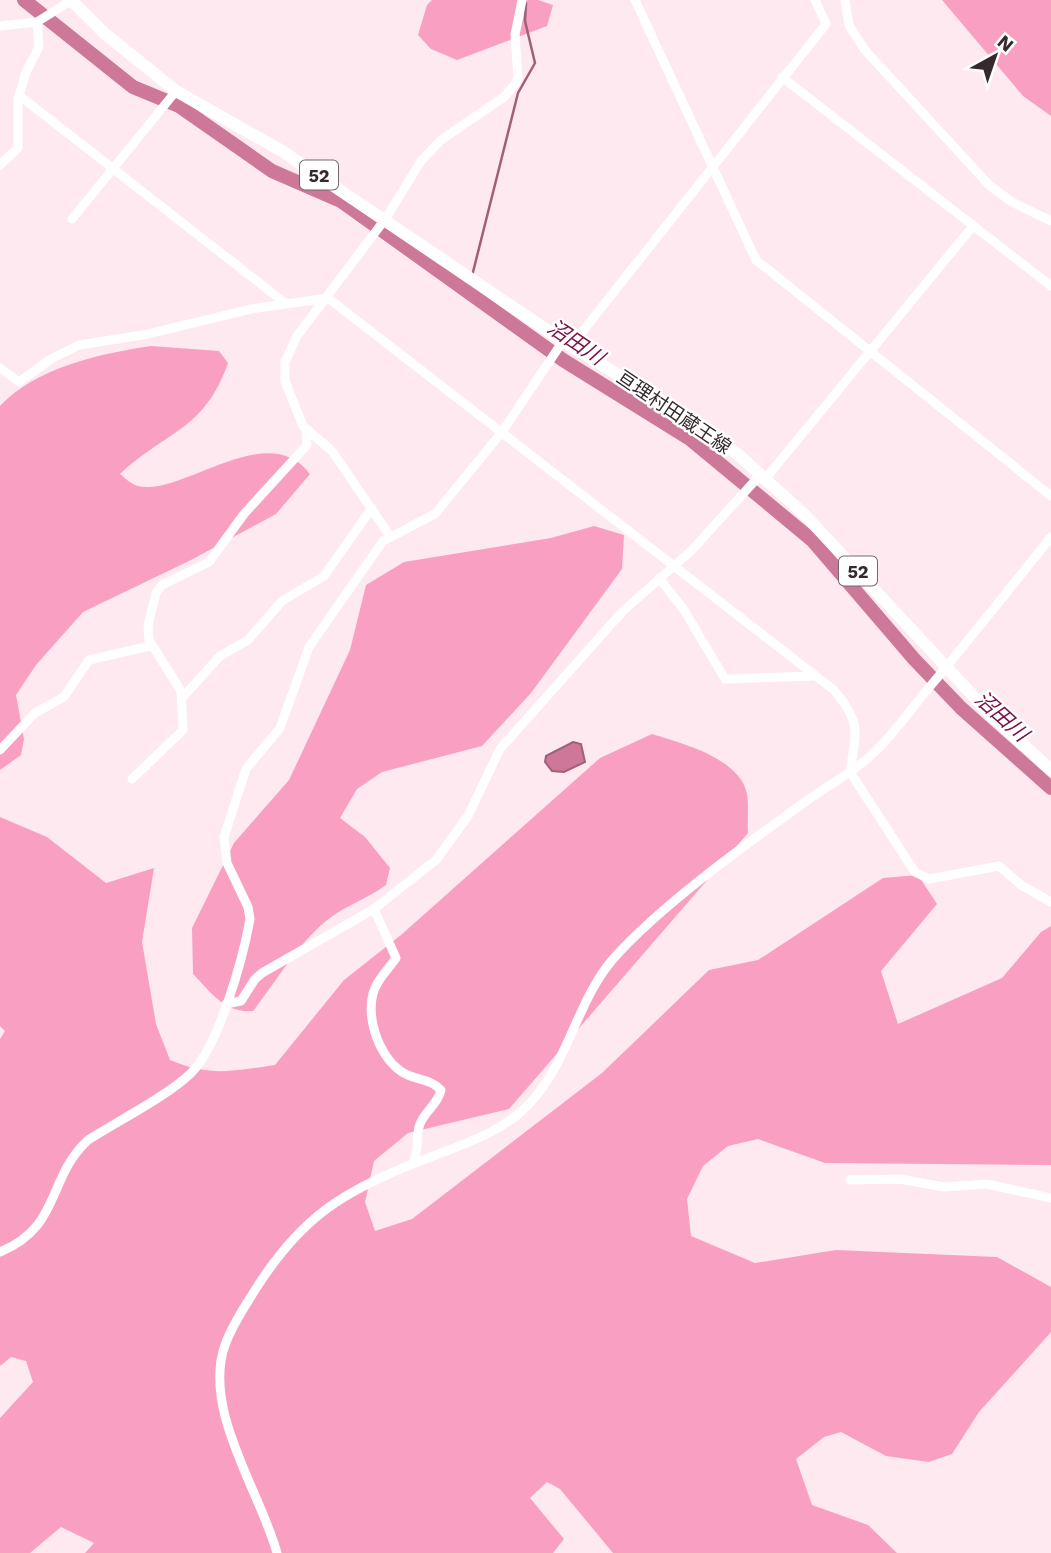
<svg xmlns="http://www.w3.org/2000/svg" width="1051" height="1553" font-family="'Work Sans','Noto Sans JP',sans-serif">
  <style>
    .forest { fill: #f9a0c2 }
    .water { fill: #cd7899; stroke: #a06079; stroke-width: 2 }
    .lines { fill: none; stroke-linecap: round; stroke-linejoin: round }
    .stream { stroke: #a06079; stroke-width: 2.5 }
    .river { stroke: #cd7899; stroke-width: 14 }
    .minor { stroke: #fff; stroke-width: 9 }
    .major { stroke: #fff; stroke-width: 12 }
    .labels { text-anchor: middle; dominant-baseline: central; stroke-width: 5; stroke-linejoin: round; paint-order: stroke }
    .shield { fill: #fff; stroke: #72696d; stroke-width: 2 }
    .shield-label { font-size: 18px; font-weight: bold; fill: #36292e }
    .street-label { font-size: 19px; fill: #36292e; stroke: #fff }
    .water-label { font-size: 21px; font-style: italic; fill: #781147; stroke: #fff }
  </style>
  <rect width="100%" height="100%" fill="#fee9f0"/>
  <g class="forest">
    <path d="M 432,0 L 538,0 L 553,5 L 547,26 L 457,60 L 431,49 L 418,35 L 427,5 Z"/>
    <path d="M 942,0 L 1051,0 L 1051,116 L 1023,96 Z"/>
    <path d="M 151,346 L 219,351 L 228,363 C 204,431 167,430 120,474 C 125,478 132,485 138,486 C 182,497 267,417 310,474 L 276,514 L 191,560 L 83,612 L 36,665 L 16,695 L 24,739 L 21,755 L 0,770 L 0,406 C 37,367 99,354 151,346 Z"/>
    <path d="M 594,526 L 624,535 L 622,569 L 531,693 L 482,746 L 382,772 L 357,789 L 340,818 L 365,837 L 390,868 L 386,885 C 367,899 344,906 326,921 C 297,945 276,982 253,1011 C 224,1013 212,993 193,974 L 192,928 L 234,843 L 289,780 L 350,650 L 366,585 L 404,562 L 551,538 Z"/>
    <path d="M 652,734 C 681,743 740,758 747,794 C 749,806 747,821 748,833 L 509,1109 L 408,1133 L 374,1161 L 365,1202 L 375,1231 L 412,1219 L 602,1073 L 709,970 L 758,960 L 883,878 L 918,875 L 937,904 L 881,971 L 898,1024 L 1002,978 L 1041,932 L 1051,926 L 1051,1165 L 825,1163 L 758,1139 L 728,1146 L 703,1166 L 687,1199 L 691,1236 L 755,1263 L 836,1250 L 997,1257 L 1051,1287 L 1051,1332 L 979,1412 L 952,1454 L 929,1462 L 886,1456 L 841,1432 L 824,1437 L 796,1459 L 812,1505 L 868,1525 L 897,1553 L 613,1553 L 560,1489 L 547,1482 L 530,1498 L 564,1539 L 553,1553 L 85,1553 L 94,1543 L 61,1527 L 30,1553 L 0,1553 L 0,1418 L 33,1382 L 26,1361 L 11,1357 L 0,1366 L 0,1039 L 5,1031 L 0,1026 L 0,817 L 47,837 L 106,883 L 154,868 L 142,942 L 156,1024 L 170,1060 C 210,1077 234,1071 275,1065 L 344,980 L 401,935 L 600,758 Z"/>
  </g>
  <path class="water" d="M 573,742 L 581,744 L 585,762 L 564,772 L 552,771 L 545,762 L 546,756 Z"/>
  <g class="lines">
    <g class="stream">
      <path d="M 472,276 L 518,93 L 535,63 L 525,21 L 526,3"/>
      <path d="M 467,290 L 470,282"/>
    </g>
    <path class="river" d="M 24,0 L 133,87 L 179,106 L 272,171 L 341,201 L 563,360 L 690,439 L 812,540 L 914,659 L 961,708 L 1051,788"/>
    <g class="minor">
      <path d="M 635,0 L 756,260 L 1051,496"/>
      <path d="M 845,0 L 849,25 L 864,49 L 990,186 L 1012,202 L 1051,221"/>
      <path d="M 0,26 L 37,22 L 72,0"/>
      <path d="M 782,77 L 1051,286"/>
      <path d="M 20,96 L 285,303"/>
      <path d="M 0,165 L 18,148 L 18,99 L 26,72 L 39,47 L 37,22"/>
      <path d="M 72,219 L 176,91"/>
      <path d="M 571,346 L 826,24 L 815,0"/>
      <path d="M 0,368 L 19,382 L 51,359 L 79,345 L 143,335 L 251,309 L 328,298 L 834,690 C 862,724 856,731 850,772 L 915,872 L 929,879 L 999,866 L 1021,885 L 1051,902"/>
      <path d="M 766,478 L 973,226"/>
      <path d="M 390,536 L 332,451 L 303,426 L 285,381 L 285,362 L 297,336 L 386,218 L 421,161 L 441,140 L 504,97 L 515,84 L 518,78 L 515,35 L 522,0"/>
      <path d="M 659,578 L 684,610 L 725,679 L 813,676"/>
      <path d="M 183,697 L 220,656 L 248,640 L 282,601 L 324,576 L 372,508"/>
      <path d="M 0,750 L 35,713 L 64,697 L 89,660 L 150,646"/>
      <path d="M 132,779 L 183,730 L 181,691 L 149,640 L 148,625 L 156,593 L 162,585 L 209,562 L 244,514 L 307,445 L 306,429"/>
      <path d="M 374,909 L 396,958 C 390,967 382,975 377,984 C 362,1010 378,1057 402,1072 C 414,1080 430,1078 441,1090 C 438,1104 425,1111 420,1124 C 415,1137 420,1147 413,1163"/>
      <path d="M 226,1004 L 241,1001 L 255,979 L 262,973 L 374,909 L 436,860 L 468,816 L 500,749 L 623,611 L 691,551 L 761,474"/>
      <path d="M 850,1180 L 900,1179 L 944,1187 L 987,1184 L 1051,1198"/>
      <path d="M 0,1252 C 62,1226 46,1179 88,1140 C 116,1122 169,1095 191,1073 C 219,1046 243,958 250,919 L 248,907 L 227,863 L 224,837 L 246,769 L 280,728 L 309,647 L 383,541 L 435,514 L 502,432 L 563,341"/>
      <path d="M 277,1553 C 260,1491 202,1410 225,1345 C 232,1325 244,1308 255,1290 C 301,1217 344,1190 423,1160 C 460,1145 500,1134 528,1105 C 568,1065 576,1002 613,959 C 662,904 748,843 809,799 C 828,786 849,774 867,759 C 890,739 908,713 927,690 C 969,640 1010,588 1051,537"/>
    </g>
    <path class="major" d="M 71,0 L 104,33 L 176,91 L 282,151 L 563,341 L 699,424 L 741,457 L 805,515 L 991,715 L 1051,770"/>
  </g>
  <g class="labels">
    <g class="shield">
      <rect x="300" y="160.5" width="38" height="29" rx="5"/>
      <rect x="839" y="556.5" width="38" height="29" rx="5"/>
    </g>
    <g class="shield-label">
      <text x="319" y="175">52</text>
      <text x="858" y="571">52</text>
    </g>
    <g class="street-label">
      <text transform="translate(674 412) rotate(34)">亘理村田蔵王線</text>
    </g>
    <g class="water-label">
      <text transform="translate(576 342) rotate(34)">沼田川</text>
      <text transform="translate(1002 716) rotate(42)">沼田川</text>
    </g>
  </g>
  <g transform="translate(995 56) rotate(40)" stroke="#ffffff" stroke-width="5" paint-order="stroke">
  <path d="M0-5L12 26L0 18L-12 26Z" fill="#36292e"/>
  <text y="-10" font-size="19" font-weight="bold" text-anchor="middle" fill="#36292e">N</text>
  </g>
</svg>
